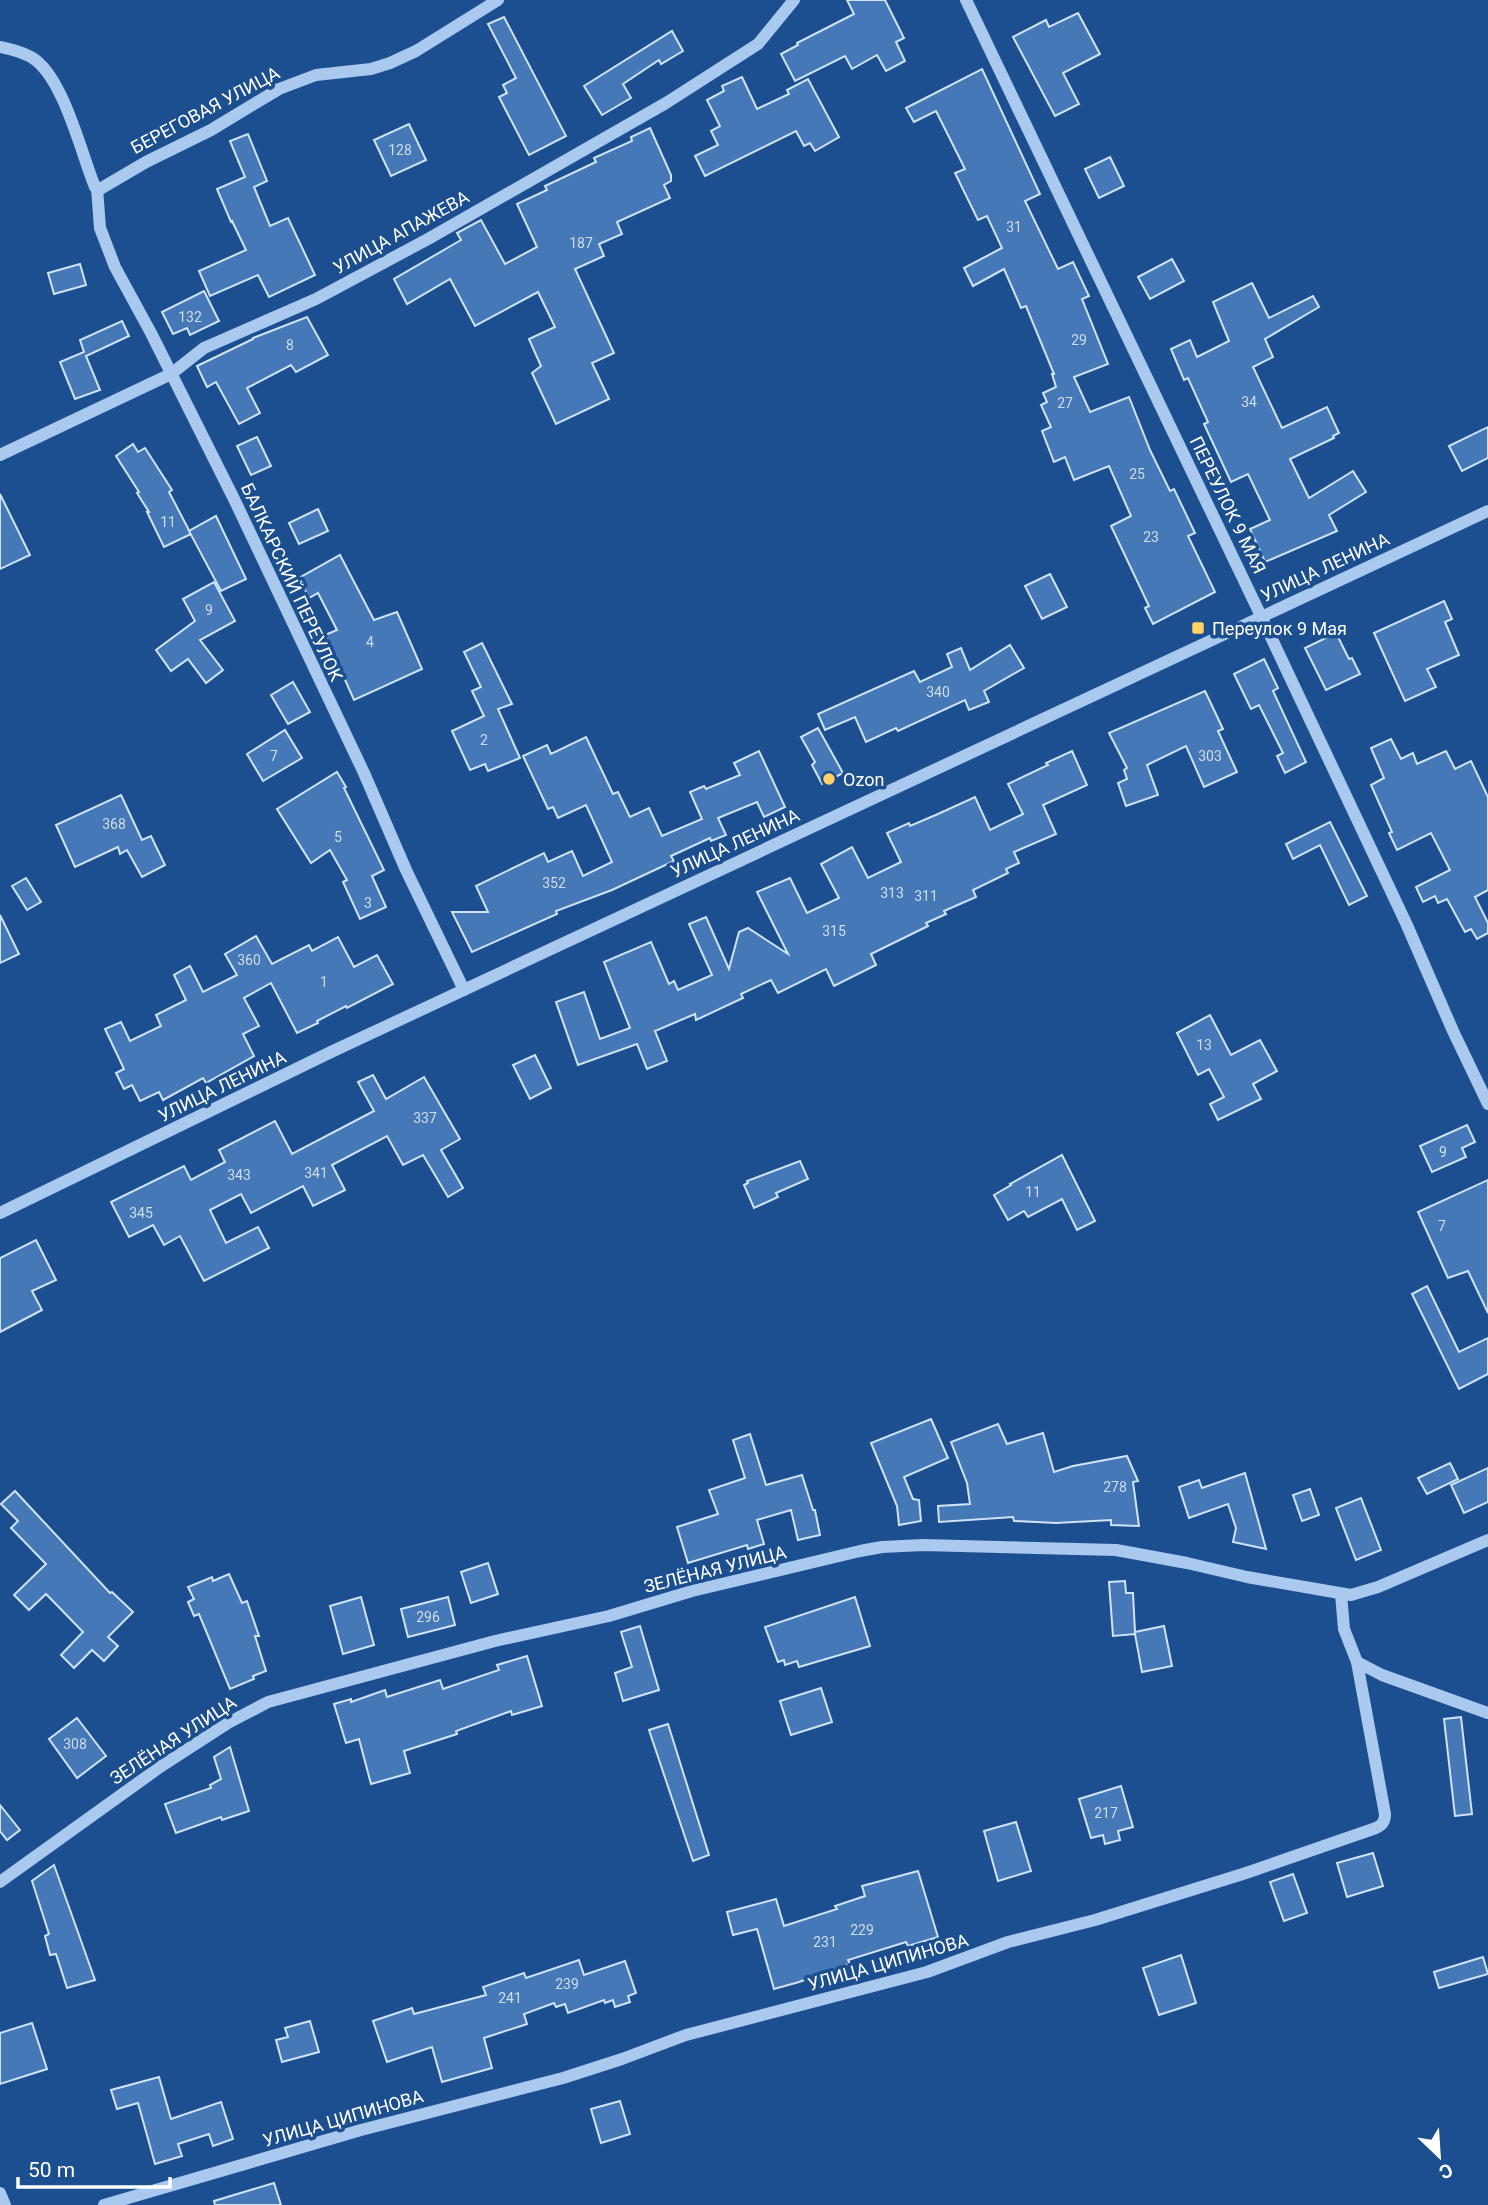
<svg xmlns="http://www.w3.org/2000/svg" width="1488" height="2205" font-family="Roboto,sans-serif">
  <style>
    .building { fill: #4478b7; stroke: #cfe3fa; stroke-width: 2 }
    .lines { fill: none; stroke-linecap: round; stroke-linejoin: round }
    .minor { stroke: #a9c9ee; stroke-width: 12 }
    .poi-dot { fill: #ffd166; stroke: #1b4f8f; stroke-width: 2.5 }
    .labels { text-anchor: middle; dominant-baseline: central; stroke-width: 7; stroke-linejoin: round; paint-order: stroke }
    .number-label { font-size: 14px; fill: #d0dded }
    .street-label { font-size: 18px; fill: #fff; stroke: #1b4f8f }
    .poi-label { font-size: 18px; fill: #fff; stroke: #1b4f8f; text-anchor: start }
  </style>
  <rect width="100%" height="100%" fill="#1b4f8f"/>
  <g class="building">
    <path d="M 847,0 L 885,0 L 904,38 L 896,42 L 905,61 L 886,71 L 877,55 L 852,69 L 845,56 L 795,81 L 781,54 L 798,45 L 797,43 L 854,14 Z"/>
    <path d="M 1078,13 L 1100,54 L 1063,73 L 1079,104 L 1055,116 L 1013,37 L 1046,20 L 1049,27 Z"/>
    <path d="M 504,17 L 566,136 L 529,155 L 499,97 L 507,93 L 503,85 L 516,78 L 488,24 Z"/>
    <path d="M 672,31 L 683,51 L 661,64 L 659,60 L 623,84 L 631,98 L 602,115 L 584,86 Z"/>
    <path d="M 982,69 L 1040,194 L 1025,201 L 1058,269 L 1073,262 L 1089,296 L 1082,299 L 1108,364 L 1074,377 L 1090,412 L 1129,397 L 1150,450 L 1170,491 L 1174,489 L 1195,533 L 1188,536 L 1215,592 L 1153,624 L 1145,608 L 1149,606 L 1111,526 L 1131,516 L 1109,466 L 1074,480 L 1065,457 L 1054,462 L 1042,431 L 1051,427 L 1041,405 L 1047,402 L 1043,393 L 1056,387 L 1052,374 L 1054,374 L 1026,306 L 1021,308 L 1004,269 L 973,286 L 964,268 L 1002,248 L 987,216 L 978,220 L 955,173 L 965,169 L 936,111 L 914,122 L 906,108 Z"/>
    <path d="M 742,77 L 757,109 L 789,94 L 787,90 L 808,79 L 839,137 L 815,151 L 810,143 L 804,146 L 796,131 L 705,176 L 695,156 L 718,145 L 711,131 L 720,126 L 707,100 L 724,91 L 722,86 Z"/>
    <path d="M 409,124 L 426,160 L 391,176 L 374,140 Z"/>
    <path d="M 650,128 L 671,175 L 671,181 L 664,185 L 670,198 L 617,222 L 622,234 L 599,244 L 604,256 L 575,269 L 614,353 L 592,363 L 609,399 L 556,424 L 532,373 L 541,366 L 529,339 L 555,327 L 538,292 L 475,326 L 450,279 L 407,304 L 394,279 L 461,240 L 457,233 L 481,220 L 505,264 L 537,247 L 517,204 L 547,190 L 545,186 L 596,162 L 594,158 L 632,141 L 631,137 Z"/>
    <path d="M 248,134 L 267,181 L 254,187 L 270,226 L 288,218 L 315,275 L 269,297 L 258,275 L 210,296 L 199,271 L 246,250 L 232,221 L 231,222 L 217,189 L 245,177 L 230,141 Z"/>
    <path d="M 1110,157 L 1124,186 L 1099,198 L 1085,169 Z"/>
    <path d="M 1172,259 L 1184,281 L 1150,299 L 1138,277 Z"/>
    <path d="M 80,264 L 86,285 L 54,294 L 48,273 Z"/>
    <path d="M 1252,283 L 1269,318 L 1313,296 L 1319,307 L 1265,339 L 1273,357 L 1253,367 L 1282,428 L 1327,407 L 1339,433 L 1333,436 L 1334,438 L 1290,459 L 1309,498 L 1353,471 L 1366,492 L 1329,515 L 1337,531 L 1265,562 L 1250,529 L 1270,520 L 1248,474 L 1231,482 L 1204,424 L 1208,422 L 1188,378 L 1184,380 L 1171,349 L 1190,340 L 1197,357 L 1229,341 L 1213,302 Z"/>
    <path d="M 204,291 L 219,321 L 190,335 L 187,328 L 173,334 L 162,312 Z"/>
    <path d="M 307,317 L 328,355 L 296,372 L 291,365 L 247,388 L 260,413 L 239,424 L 216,382 L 207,387 L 197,366 L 253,339 L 253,338 Z"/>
    <path d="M 122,321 L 129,336 L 86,356 L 100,390 L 75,399 L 60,362 L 84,352 L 80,340 Z"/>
    <path d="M 1488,427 L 1488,458 L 1462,471 L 1449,446 Z"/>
    <path d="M 257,437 L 271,466 L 251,475 L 237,446 Z"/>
    <path d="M 133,444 L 138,452 L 145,448 L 172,490 L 169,492 L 191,534 L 164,547 L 147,512 L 149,512 L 137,493 L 139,492 L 116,456 Z"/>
    <path d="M 0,494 L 30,555 L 0,569 Z"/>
    <path d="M 318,509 L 328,531 L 299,544 L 289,523 Z"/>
    <path d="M 216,516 L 246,579 L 221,591 L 189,531 Z"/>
    <path d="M 340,555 L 374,620 L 397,612 L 422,669 L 354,700 L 325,635 L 337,630 L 318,593 L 309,598 L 299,578 Z"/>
    <path d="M 1050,574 L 1067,607 L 1042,619 L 1025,586 Z"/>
    <path d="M 214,582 L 235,621 L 200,640 L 223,670 L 206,683 L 188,659 L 171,671 L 156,650 L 195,621 L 183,599 Z"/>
    <path d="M 1444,601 L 1452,619 L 1445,622 L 1459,655 L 1427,669 L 1436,687 L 1405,701 L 1374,633 Z"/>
    <path d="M 1336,633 L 1349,659 L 1352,658 L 1360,674 L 1326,690 L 1305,648 Z"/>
    <path d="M 482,643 L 512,704 L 498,709 L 520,758 L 488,771 L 485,764 L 470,770 L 452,731 L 484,716 L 472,691 L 481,687 L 464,652 Z"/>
    <path d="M 1010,645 L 1024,668 L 984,691 L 989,702 L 969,710 L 965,700 L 898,731 L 896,728 L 866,742 L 855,717 L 825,730 L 818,714 L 914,671 L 920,682 L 952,667 L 947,654 L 961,648 L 970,670 Z"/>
    <path d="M 1264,659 L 1278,688 L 1273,691 L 1306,762 L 1285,773 L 1277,756 L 1283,753 L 1259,705 L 1251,709 L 1234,674 Z"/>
    <path d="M 293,682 L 310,712 L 288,724 L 271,695 Z"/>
    <path d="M 1205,691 L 1223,729 L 1218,731 L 1237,772 L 1204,787 L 1186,746 L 1147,765 L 1158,795 L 1126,806 L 1118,783 L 1127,779 L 1124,770 L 1127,768 L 1109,733 Z"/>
    <path d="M 818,728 L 843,773 L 822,784 L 812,765 L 815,762 L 801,737 Z"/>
    <path d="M 285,730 L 302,758 L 263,781 L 247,754 Z"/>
    <path d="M 586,737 L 613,794 L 618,792 L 630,817 L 649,808 L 662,836 L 702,819 L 690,792 L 704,786 L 706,789 L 740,775 L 734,763 L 759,751 L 785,807 L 764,817 L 757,802 L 718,818 L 726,835 L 711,841 L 710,838 L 671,856 L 674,861 L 612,890 L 556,911 L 557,914 L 472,952 L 452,912 L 488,912 L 476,886 L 544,853 L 548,862 L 572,851 L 583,876 L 612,862 L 586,805 L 558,818 L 553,807 L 548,809 L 523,756 L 547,745 L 551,754 Z"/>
    <path d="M 1391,739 L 1401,759 L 1413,753 L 1417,764 L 1446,751 L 1455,769 L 1471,761 L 1488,797 L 1488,890 L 1475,897 L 1488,923 L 1488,933 L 1477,939 L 1471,929 L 1465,932 L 1447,899 L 1438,903 L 1435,896 L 1423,902 L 1416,887 L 1450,870 L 1431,833 L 1397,850 L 1389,833 L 1392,832 L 1371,785 L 1384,778 L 1371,748 Z"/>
    <path d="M 1072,751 L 1087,785 L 1043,805 L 1056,834 L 1014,852 L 1019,863 L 1006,869 L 1008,873 L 973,890 L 976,897 L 944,911 L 946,914 L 926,923 L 928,926 L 871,954 L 876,965 L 834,986 L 826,969 L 778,993 L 771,980 L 741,994 L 743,998 L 696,1020 L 695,1014 L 655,1031 L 667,1061 L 647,1069 L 637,1044 L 578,1065 L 556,1002 L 584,992 L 600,1039 L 630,1028 L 604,962 L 651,942 L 669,984 L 674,981 L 678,990 L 712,975 L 689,924 L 706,917 L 729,969 L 739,932 L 748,928 L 788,954 L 757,892 L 790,878 L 807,913 L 839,898 L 821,864 L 852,847 L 868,878 L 901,862 L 887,833 L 909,823 L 910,826 L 938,814 L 975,797 L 990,830 L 1023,814 L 1008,784 L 1048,765 L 1046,763 Z"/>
    <path d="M 337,772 L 346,787 L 344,788 L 384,870 L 372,876 L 386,907 L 360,919 L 343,882 L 347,880 L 330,850 L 311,863 L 277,809 Z"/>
    <path d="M 121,795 L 142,840 L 151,836 L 165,865 L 142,877 L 127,850 L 120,854 L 118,847 L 75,867 L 56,825 Z"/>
    <path d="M 1330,822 L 1367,896 L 1349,905 L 1320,845 L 1293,859 L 1286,844 Z"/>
    <path d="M 26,878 L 41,902 L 27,910 L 12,886 Z"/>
    <path d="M 0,915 L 19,954 L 0,963 Z"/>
    <path d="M 256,936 L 272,964 L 309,945 L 312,951 L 338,937 L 354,967 L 377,955 L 393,984 L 347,1008 L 346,1006 L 317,1021 L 318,1023 L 297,1033 L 271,983 L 244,998 L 259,1026 L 243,1034 L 254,1056 L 206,1083 L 203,1078 L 163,1100 L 159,1092 L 140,1101 L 132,1085 L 124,1089 L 116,1073 L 124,1069 L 105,1029 L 121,1022 L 130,1041 L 161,1026 L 156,1015 L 186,1000 L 174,975 L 190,966 L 203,992 L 237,975 L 225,954 Z"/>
    <path d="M 1210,1015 L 1231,1055 L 1260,1040 L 1277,1071 L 1253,1084 L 1261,1099 L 1218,1120 L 1210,1104 L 1224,1097 L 1209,1069 L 1198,1075 L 1177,1033 Z"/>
    <path d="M 535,1055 L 551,1088 L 530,1099 L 513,1065 Z"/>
    <path d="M 373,1075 L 386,1099 L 424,1077 L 460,1139 L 441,1150 L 463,1188 L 448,1197 L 423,1155 L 403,1165 L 387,1136 L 332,1165 L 345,1190 L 313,1206 L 303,1186 L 251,1213 L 241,1194 L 210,1210 L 226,1243 L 258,1227 L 269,1248 L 204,1281 L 180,1236 L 164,1245 L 153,1225 L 129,1237 L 111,1202 L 184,1166 L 191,1180 L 225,1162 L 219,1150 L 275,1121 L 292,1154 L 374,1111 L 358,1082 Z"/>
    <path d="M 1467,1125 L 1475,1142 L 1462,1148 L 1466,1157 L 1432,1172 L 1420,1146 Z"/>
    <path d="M 1062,1155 L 1095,1221 L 1077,1230 L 1062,1199 L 1028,1217 L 1024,1211 L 1008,1220 L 994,1195 L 1011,1185 L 1010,1184 Z"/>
    <path d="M 800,1161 L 808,1179 L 776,1193 L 778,1197 L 754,1208 L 744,1185 L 748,1183 L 747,1181 Z"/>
    <path d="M 1488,1180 L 1488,1313 L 1468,1271 L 1448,1278 L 1418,1212 Z"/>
    <path d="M 36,1240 L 56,1280 L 32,1291 L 42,1310 L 0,1332 L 0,1258 Z"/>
    <path d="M 1427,1286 L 1459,1352 L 1488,1338 L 1488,1374 L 1459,1389 L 1412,1294 Z"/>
    <path d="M 931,1419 L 948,1458 L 904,1477 L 913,1499 L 919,1500 L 921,1521 L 899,1525 L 897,1506 L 871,1443 Z"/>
    <path d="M 998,1424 L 1007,1444 L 1043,1433 L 1054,1472 L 1073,1466 L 1127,1456 L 1138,1481 L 1133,1482 L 1139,1526 L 1111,1525 L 1111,1520 L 1056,1523 L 1014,1521 L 1013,1517 L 939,1522 L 938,1506 L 970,1504 L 967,1483 L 951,1442 Z"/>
    <path d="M 750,1434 L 766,1485 L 802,1475 L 813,1510 L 815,1510 L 820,1535 L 798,1540 L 791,1510 L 757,1520 L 764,1544 L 748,1549 L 747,1545 L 688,1563 L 677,1527 L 718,1514 L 709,1490 L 745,1478 L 733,1440 Z"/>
    <path d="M 1450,1463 L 1458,1479 L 1427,1494 L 1418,1478 Z"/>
    <path d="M 1488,1468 L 1488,1502 L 1464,1513 L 1451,1485 Z"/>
    <path d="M 1245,1473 L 1266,1549 L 1233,1542 L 1236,1528 L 1228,1504 L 1189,1518 L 1179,1487 L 1199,1480 L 1202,1488 Z"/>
    <path d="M 1310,1489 L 1319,1515 L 1302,1521 L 1293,1495 Z"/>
    <path d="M 15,1491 L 110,1593 L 112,1592 L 133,1612 L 108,1637 L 118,1646 L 104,1661 L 92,1650 L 74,1668 L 61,1655 L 83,1632 L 46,1594 L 29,1610 L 14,1595 L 46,1564 L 11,1528 L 18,1521 L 1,1504 Z"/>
    <path d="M 1361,1498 L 1381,1550 L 1356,1560 L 1336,1508 Z"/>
    <path d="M 488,1563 L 498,1594 L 471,1603 L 461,1572 Z"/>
    <path d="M 229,1574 L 242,1603 L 247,1601 L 259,1636 L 255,1636 L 266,1671 L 253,1676 L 254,1679 L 230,1689 L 199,1614 L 194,1616 L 188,1602 L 194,1599 L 188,1587 L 212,1577 L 213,1581 Z"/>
    <path d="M 1125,1581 L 1126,1593 L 1133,1593 L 1135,1632 L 1164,1626 L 1172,1666 L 1142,1672 L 1135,1634 L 1113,1636 L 1109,1582 Z"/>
    <path d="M 361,1597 L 374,1645 L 343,1654 L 330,1606 Z"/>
    <path d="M 448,1597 L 455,1625 L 408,1637 L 401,1609 Z"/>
    <path d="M 855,1597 L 870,1646 L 799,1667 L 797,1661 L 785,1665 L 784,1660 L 778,1662 L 765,1627 Z"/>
    <path d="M 640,1626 L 659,1690 L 623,1701 L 615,1673 L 632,1667 L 621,1632 Z"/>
    <path d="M 527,1656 L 542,1706 L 512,1715 L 511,1711 L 456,1731 L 457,1734 L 404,1751 L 410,1773 L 371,1784 L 359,1739 L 346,1743 L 334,1704 L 351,1699 L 351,1702 L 385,1690 L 387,1697 L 440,1680 L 443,1689 L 499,1670 L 497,1665 Z"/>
    <path d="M 821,1688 L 832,1722 L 791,1735 L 780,1701 Z"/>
    <path d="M 1461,1717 L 1472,1814 L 1455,1816 L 1444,1719 Z"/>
    <path d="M 77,1718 L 106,1756 L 77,1778 L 49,1739 Z"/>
    <path d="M 668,1724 L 709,1855 L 693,1861 L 649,1730 Z"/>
    <path d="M 230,1747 L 249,1811 L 222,1820 L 221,1817 L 176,1833 L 165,1804 L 211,1788 L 210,1785 L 221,1779 L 214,1757 Z"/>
    <path d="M 1121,1786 L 1133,1827 L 1118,1831 L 1120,1840 L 1105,1844 L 1103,1835 L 1091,1838 L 1079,1799 Z"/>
    <path d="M 0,1805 L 20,1830 L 7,1840 L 0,1831 Z"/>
    <path d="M 1016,1822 L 1031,1871 L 998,1881 L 984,1831 Z"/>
    <path d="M 1373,1853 L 1383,1886 L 1347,1897 L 1337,1863 Z"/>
    <path d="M 54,1865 L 95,1980 L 67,1988 L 56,1954 L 50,1955 L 45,1936 L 49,1934 L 32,1881 Z"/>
    <path d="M 918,1871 L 938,1937 L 908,1946 L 906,1942 L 848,1960 L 850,1964 L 799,1982 L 774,1989 L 757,1929 L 733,1935 L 727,1912 L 776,1899 L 784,1926 L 837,1909 L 835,1906 L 865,1896 L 862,1886 Z"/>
    <path d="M 1293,1874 L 1307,1913 L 1284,1921 L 1270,1882 Z"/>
    <path d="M 1181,1955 L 1196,2003 L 1159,2015 L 1143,1968 Z"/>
    <path d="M 1483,1957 L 1488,1974 L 1439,1988 L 1434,1972 Z"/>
    <path d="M 579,1960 L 584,1975 L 625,1961 L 636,1993 L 628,1996 L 630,2002 L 615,2007 L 613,2000 L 605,2003 L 604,2000 L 568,2013 L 565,2004 L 556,2007 L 554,2003 L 524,2014 L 527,2024 L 484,2038 L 492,2068 L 442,2082 L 432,2047 L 387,2062 L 373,2021 L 412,2008 L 414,2014 L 486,1995 L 483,1987 L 524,1973 L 526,1978 Z"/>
    <path d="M 310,2021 L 319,2052 L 282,2062 L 276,2040 L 288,2037 L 285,2028 Z"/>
    <path d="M 32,2023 L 47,2069 L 0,2084 L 0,2033 Z"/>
    <path d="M 159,2077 L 171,2119 L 221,2102 L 233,2139 L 213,2146 L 209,2134 L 178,2144 L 182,2156 L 155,2164 L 138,2103 L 117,2109 L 111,2090 Z"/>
    <path d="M 620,2101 L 630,2134 L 601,2143 L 591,2109 Z"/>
    <path d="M 274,2183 L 281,2205 L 215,2205 L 214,2201 Z"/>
  </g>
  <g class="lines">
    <g class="minor">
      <path d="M 966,0 L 1261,616 L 1406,923 L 1453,1031 L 1488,1104"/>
      <path d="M 0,47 C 11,49 21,52 31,57 C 63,75 81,153 95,187 L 100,189 L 146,162 L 211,130 L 279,89 L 316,75 L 371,69 L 390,63 L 416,51 L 498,0"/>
      <path d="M 97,188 L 100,228 L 115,267 L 151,333 L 235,501 L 364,773 L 406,870 L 464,990"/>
      <path d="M 0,455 L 171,374 L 204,348 L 316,299 L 428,239 L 666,103 L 758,44 L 794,0"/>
      <path d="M 0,1213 L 331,1052 L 1488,511"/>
      <path d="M 1341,1594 L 1344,1629 L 1357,1662"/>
      <path d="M 0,1882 L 160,1767 L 228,1723 L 268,1702 L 495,1641 L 609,1616 L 692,1591 L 860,1551 L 882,1547 L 923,1545 L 1116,1550 L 1187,1563 L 1247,1577 L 1351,1595 L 1378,1587 L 1488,1540"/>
      <path d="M 0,2193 L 5,2205"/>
      <path d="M 104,2205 L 361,2130 L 563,2078 L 622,2059 L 686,2035 L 927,1972 L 1008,1942 L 1095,1920 L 1246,1873 L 1376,1828 C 1382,1825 1385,1822 1385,1814 L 1357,1662 L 1382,1675 L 1488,1713"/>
    </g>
  </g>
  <g class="poi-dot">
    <rect x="1191" y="621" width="14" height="14" rx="3.5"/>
    <circle cx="829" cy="779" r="7"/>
  </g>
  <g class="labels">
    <g class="number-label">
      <text x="400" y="150">128</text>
      <text x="1014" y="227">31</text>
      <text x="581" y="243">187</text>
      <text x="190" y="317">132</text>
      <text x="1079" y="340">29</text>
      <text x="290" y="345">8</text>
      <text x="1249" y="402">34</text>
      <text x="1065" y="403">27</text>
      <text x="1137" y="474">25</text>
      <text x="168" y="522">11</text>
      <text x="1151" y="537">23</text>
      <text x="209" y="610">9</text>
      <text x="370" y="642">4</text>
      <text x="938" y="692">340</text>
      <text x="484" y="740">2</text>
      <text x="274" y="756">7</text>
      <text x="1210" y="756">303</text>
      <text x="114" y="824">368</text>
      <text x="338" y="837">5</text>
      <text x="554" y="883">352</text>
      <text x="892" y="893">313</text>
      <text x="926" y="896">311</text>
      <text x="368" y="903">3</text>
      <text x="834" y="931">315</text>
      <text x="249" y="960">360</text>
      <text x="324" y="982">1</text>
      <text x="1204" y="1045">13</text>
      <text x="425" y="1118">337</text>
      <text x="1443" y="1152">9</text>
      <text x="316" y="1173">341</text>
      <text x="239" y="1175">343</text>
      <text x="1033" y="1192">11</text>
      <text x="141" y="1213">345</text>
      <text x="1442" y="1226">7</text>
      <text x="1115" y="1487">278</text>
      <text x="428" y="1617">296</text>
      <text x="75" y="1744">308</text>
      <text x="1106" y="1813">217</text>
      <text x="862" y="1930">229</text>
      <text x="825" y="1942">231</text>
      <text x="567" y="1984">239</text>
      <text x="510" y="1998">241</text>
    </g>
    <g class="street-label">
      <text transform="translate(205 110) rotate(-28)">БЕРЕГОВАЯ УЛИЦА</text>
      <text transform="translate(401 232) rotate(-29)">УЛИЦА АПАЖЕВА</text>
      <text transform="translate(1228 505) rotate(64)">ПЕРЕУЛОК 9 МАЯ</text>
      <text transform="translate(1325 567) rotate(-25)">УЛИЦА ЛЕНИНА</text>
      <text transform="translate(292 582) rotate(65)">БАЛКАРСКИЙ ПЕРЕУЛОК</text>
      <text transform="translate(735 843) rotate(-25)">УЛИЦА ЛЕНИНА</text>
      <text transform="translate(222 1086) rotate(-26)">УЛИЦА ЛЕНИНА</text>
      <text transform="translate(715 1569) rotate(-14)">ЗЕЛЁНАЯ УЛИЦА</text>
      <text transform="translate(173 1740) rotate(-33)">ЗЕЛЁНАЯ УЛИЦА</text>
      <text transform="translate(888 1962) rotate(-16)">УЛИЦА ЦИПИНОВА</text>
      <text transform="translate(343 2118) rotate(-16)">УЛИЦА ЦИПИНОВА</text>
    </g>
    <g class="poi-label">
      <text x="1212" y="628">Переулок 9 Мая</text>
      <text x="843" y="779">Ozon</text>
    </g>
  </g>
  <g transform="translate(1439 2156) rotate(155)" stroke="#1b4f8f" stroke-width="5" paint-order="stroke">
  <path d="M0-5L12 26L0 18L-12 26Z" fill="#ffffff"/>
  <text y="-10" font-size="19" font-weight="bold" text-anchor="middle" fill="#ffffff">С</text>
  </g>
  <path d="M18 2177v10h152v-10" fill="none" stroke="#ffffff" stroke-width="3.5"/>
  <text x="28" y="2177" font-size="21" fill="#ffffff" stroke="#1b4f8f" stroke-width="5" paint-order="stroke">50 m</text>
</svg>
